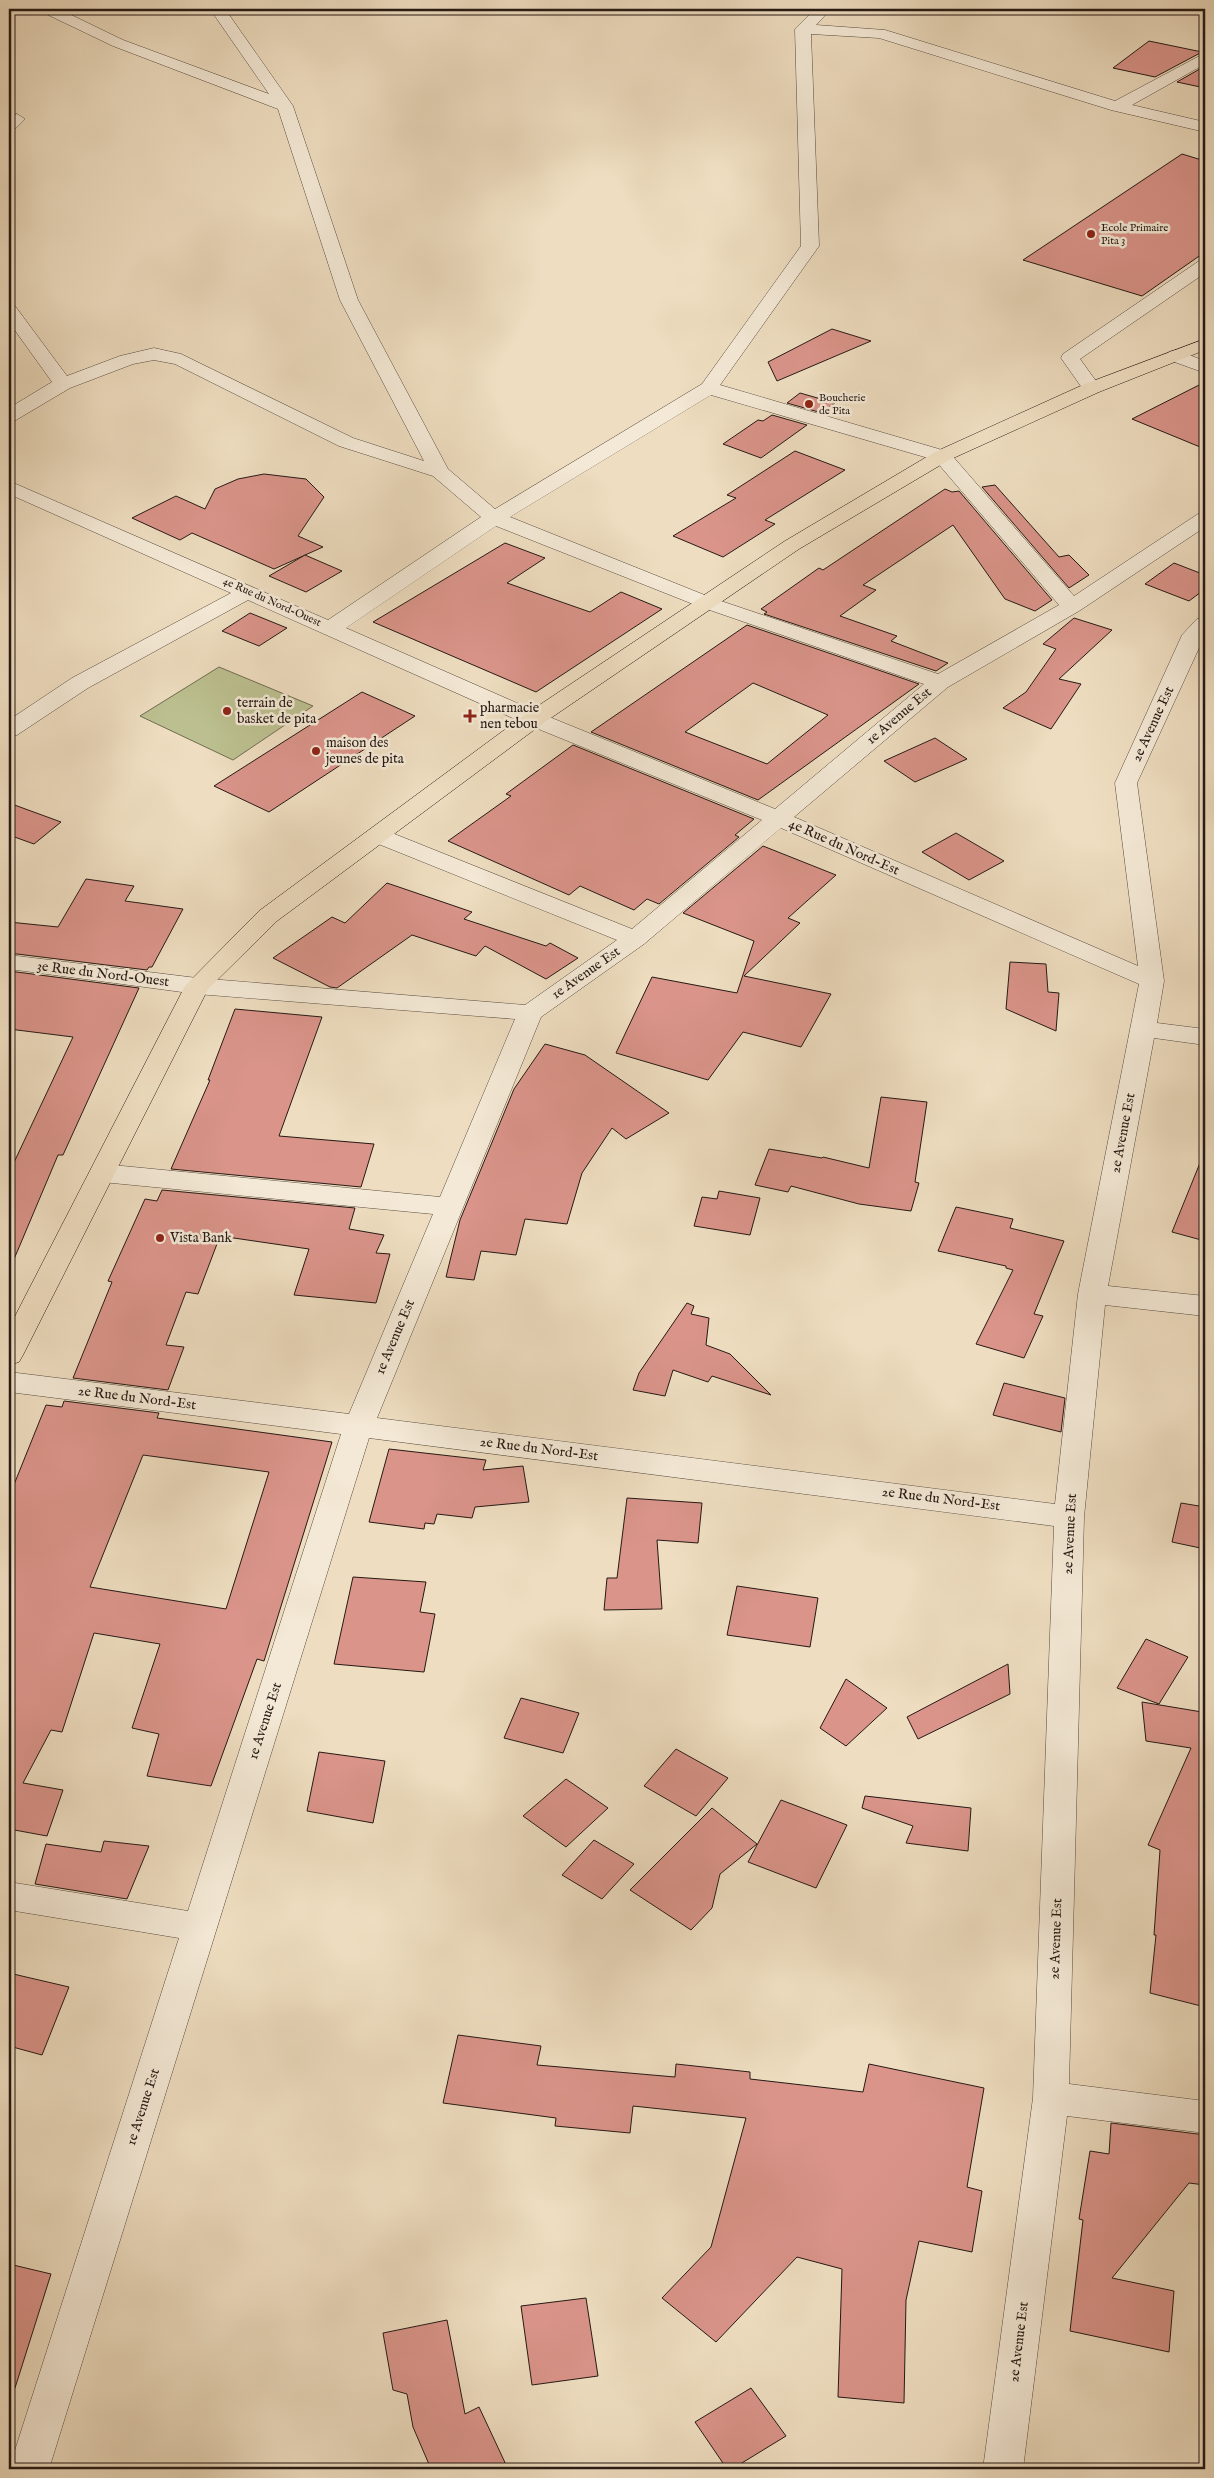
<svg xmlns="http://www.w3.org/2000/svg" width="1214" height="2478" font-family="'IM FELL English',serif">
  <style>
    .green { fill: #bcc090; stroke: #706c52 }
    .building { fill: #da948a; stroke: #251914; fill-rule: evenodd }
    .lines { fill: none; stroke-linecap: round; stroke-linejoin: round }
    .minor-casing { stroke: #574a3f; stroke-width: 1 }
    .trunk-casing { stroke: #251914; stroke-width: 1 }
    .minor { fill: #f4e9d6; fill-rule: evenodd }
    .trunk { fill: #eeddc0; fill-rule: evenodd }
    .poi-dot { fill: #8f2418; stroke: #f4e9d6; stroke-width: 2 }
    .labels { text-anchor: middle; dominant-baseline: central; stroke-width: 5; stroke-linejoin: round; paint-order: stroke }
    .far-poi-label { font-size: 11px; fill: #251914; stroke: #f4e9d6; text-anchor: start }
    .far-street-label { font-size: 11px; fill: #251914; stroke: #f4e9d6 }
    .poi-label { font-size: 14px; fill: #251914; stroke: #f4e9d6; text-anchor: start }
    .street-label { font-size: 14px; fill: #251914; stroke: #f4e9d6 }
  </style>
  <rect width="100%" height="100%" fill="#eeddc0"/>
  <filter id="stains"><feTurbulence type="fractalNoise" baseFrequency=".004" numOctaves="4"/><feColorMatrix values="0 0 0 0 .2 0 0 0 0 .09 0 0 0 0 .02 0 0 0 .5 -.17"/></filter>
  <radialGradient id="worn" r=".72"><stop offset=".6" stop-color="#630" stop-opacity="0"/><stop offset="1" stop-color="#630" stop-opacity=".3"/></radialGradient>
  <path class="green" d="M 219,667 L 313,706 L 233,760 L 140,716 Z"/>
  <g class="building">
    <path d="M 1149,41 L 1202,52 L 1155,77 L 1113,68 Z"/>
    <path d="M 1205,66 L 1205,88 L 1177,82 Z"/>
    <path d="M 1182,154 L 1205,161 L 1205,252 L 1142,296 L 1023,260 Z"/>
    <path d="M 832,329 L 871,341 L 777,381 L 768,362 Z"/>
    <path d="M 1205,382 L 1205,449 L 1132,419 Z"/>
    <path d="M 800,393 L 835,403 L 822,413 L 787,403 Z"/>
    <path d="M 772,415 L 807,425 L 761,458 L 723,444 L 758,420 L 763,421 Z"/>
    <path d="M 795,451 L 845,470 L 765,520 L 775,524 L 723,557 L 673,536 L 736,498 L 727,495 Z"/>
    <path d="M 264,474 L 306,479 L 324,497 L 298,536 L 323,547 L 274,569 L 192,533 L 180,540 L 132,518 L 176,496 L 205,509 L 215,489 L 238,479 Z"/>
    <path d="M 995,485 L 1059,557 L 1069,555 L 1089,575 L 1069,588 L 982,487 Z"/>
    <path d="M 945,489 L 952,492 L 959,491 L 1052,600 L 1035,611 L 1005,599 L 953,525 L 863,585 L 876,590 L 840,616 L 897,636 L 891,641 L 948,663 L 936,671 L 764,614 L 767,612 L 761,609 L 819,568 L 823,570 Z"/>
    <path d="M 505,543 L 545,558 L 507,583 L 590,612 L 621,592 L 662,609 L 536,692 L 373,622 Z"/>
    <path d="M 305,555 L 342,571 L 306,592 L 269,576 Z"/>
    <path d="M 1174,563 L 1205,575 L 1205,589 L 1189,601 L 1145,584 Z"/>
    <path d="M 250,613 L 287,628 L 259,646 L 222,631 Z"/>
    <path d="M 1074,618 L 1112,630 L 1059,679 L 1081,684 L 1051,729 L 1003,708 L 1026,692 L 1056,649 L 1043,644 Z"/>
    <path d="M 747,625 L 919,684 L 758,800 L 591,732 ZM 753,683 L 828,715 L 767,764 L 685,732 Z"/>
    <path d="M 362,692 L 415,716 L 269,812 L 214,786 Z"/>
    <path d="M 935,738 L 967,759 L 915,782 L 884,761 Z"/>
    <path d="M 573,745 L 754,819 L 735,835 L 739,837 L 659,904 L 647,899 L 634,910 L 580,886 L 569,895 L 448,841 L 511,796 L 506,794 Z"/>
    <path d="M 9,803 L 61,822 L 34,844 L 9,835 Z"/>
    <path d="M 956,833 L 1004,861 L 969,880 L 922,852 Z"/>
    <path d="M 763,846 L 836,875 L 788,918 L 800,923 L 744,976 L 831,994 L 801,1047 L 743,1032 L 708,1080 L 616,1053 L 652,977 L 737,993 L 754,941 L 683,913 Z"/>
    <path d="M 86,879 L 134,886 L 125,901 L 183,909 L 152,967 L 149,967 L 147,970 L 9,953 L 9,922 L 58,927 Z"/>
    <path d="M 387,883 L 472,912 L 464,919 L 546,946 L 550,943 L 578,958 L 546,979 L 485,946 L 476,956 L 412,935 L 337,988 L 330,987 L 273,958 L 332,917 L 345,923 Z"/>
    <path d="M 1010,962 L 1046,964 L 1048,992 L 1059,993 L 1056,1031 L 1006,1009 Z"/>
    <path d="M 9,971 L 139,988 L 63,1155 L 58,1155 L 9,1271 L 9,1173 L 73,1037 L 9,1029 Z"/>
    <path d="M 235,1009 L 322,1017 L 279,1136 L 374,1144 L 361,1187 L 171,1169 L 210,1080 L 208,1080 Z"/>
    <path d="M 545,1044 L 585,1055 L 669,1113 L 626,1139 L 612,1128 L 582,1173 L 567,1224 L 525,1219 L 516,1255 L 481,1251 L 474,1280 L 446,1277 L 460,1220 L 514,1089 Z"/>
    <path d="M 881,1097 L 927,1102 L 915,1182 L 919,1183 L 911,1211 L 859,1204 L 791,1186 L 788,1192 L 755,1185 L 769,1149 L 822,1158 L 823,1157 L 869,1168 Z"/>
    <path d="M 1204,1153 L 1205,1153 L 1205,1241 L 1172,1232 Z"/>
    <path d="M 162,1190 L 355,1208 L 349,1229 L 384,1235 L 376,1253 L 390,1254 L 376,1303 L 294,1295 L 309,1249 L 220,1236 L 198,1294 L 186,1292 L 166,1345 L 184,1347 L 168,1390 L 73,1378 L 112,1282 L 108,1281 L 145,1199 L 157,1201 Z"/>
    <path d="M 719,1191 L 760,1198 L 750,1235 L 694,1226 L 702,1197 L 717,1199 Z"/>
    <path d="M 956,1207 L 1013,1219 L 1010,1228 L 1064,1241 L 1034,1314 L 1043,1316 L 1024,1358 L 976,1344 L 1013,1270 L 1006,1268 L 1006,1266 L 938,1251 Z"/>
    <path d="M 687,1303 L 694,1306 L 691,1314 L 709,1318 L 706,1345 L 730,1354 L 771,1395 L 712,1376 L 708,1382 L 673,1370 L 665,1396 L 633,1390 L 639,1373 Z"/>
    <path d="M 1004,1383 L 1065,1398 L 1061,1432 L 993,1415 Z"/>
    <path d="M 64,1401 L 159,1413 L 157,1418 L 332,1442 L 264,1661 L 257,1659 L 211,1786 L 147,1776 L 159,1734 L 132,1728 L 160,1644 L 94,1633 L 62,1732 L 51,1730 L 23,1783 L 63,1790 L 47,1836 L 9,1829 L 9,1497 L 46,1405 L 62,1407 ZM 143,1455 L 269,1472 L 226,1609 L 90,1587 Z"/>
    <path d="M 389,1449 L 486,1460 L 483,1470 L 523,1466 L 529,1502 L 475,1507 L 472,1518 L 437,1514 L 434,1524 L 425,1523 L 424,1529 L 369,1522 Z"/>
    <path d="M 627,1498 L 702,1503 L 698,1543 L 657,1540 L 662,1609 L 604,1610 L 607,1578 L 617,1578 Z"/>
    <path d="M 1181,1503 L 1205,1507 L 1205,1549 L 1172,1542 Z"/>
    <path d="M 353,1577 L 426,1582 L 420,1612 L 435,1614 L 424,1672 L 334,1664 Z"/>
    <path d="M 737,1586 L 818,1598 L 810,1647 L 727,1635 Z"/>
    <path d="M 1146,1639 L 1188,1657 L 1159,1704 L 1117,1688 Z"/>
    <path d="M 1008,1664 L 1010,1694 L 918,1739 L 907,1717 Z"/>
    <path d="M 846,1679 L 887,1708 L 846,1746 L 820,1728 Z"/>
    <path d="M 521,1698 L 579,1713 L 563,1753 L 504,1738 Z"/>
    <path d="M 1142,1702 L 1202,1712 L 1203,1721 L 1205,1716 L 1205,1944 L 1201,1943 L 1201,2006 L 1150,1993 L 1156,1935 L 1154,1935 L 1160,1850 L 1148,1845 L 1191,1748 L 1146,1741 Z"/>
    <path d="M 676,1749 L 728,1778 L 696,1816 L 644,1786 Z"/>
    <path d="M 319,1752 L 385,1761 L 373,1823 L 307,1811 Z"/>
    <path d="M 566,1779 L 608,1808 L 566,1847 L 523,1816 Z"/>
    <path d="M 865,1796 L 971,1808 L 968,1851 L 906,1843 L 913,1826 L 862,1808 Z"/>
    <path d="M 781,1800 L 847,1825 L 816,1888 L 748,1862 Z"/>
    <path d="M 712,1808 L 757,1844 L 720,1874 L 712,1908 L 691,1930 L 630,1890 Z"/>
    <path d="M 594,1840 L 634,1864 L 602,1899 L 562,1875 Z"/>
    <path d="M 104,1841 L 149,1846 L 127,1899 L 35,1884 L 46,1844 L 101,1852 Z"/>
    <path d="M 9,1973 L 69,1987 L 42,2055 L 9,2046 Z"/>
    <path d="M 458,2035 L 541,2046 L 537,2065 L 675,2077 L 676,2064 L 750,2072 L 750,2079 L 863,2092 L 869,2064 L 984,2088 L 967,2187 L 982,2191 L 972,2252 L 919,2241 L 906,2300 L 904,2403 L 838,2397 L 842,2269 L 797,2257 L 716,2342 L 662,2298 L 711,2247 L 746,2118 L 633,2106 L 630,2133 L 555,2126 L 556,2118 L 443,2103 Z"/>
    <path d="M 1111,2123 L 1205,2135 L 1205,2185 L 1189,2183 L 1112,2278 L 1174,2291 L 1169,2352 L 1070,2331 L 1083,2220 L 1079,2219 L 1090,2151 L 1109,2154 Z"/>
    <path d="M 9,2264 L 51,2274 L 15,2388 L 9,2387 Z"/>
    <path d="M 586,2298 L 598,2376 L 532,2385 L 521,2306 Z"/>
    <path d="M 447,2320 L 465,2414 L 479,2407 L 508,2469 L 431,2469 L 413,2427 L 407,2394 L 393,2390 L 383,2333 Z"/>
    <path d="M 751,2388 L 786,2436 L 732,2469 L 727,2469 L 695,2422 Z"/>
  </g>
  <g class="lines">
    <g class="minor-casing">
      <g id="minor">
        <path d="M 40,9 L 59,9 L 123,40 L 269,94 L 210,9 L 225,9 L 293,106 L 358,300 L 448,469 L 495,509 L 702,384 L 801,246 L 795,29 L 815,9 L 831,9 L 816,25 L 885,30 L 1115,101 L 1205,53 L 1205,64 L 1132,105 L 1205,122 L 1205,132 L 1111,110 L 879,38 L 811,34 L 819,246 L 720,385 L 949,452 L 1074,596 L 1198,514 L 1205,512 L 1205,527 L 1079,611 L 948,687 L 794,817 L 1138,966 L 1115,783 L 1182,635 L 1197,619 L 1205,618 L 1205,635 L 1137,783 L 1164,981 L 1157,1023 L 1205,1029 L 1205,1045 L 1154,1038 L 1108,1286 L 1205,1296 L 1205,1316 L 1105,1305 L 1084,1517 L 1069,2084 L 1205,2101 L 1205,2133 L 1067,2116 L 1023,2469 L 983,2469 L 1033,2098 L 1054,1526 L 369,1438 L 49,2469 L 9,2469 L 179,1938 L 9,1910 L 9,1882 L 188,1911 L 341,1434 L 9,1392 L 9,1372 L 349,1414 L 433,1214 L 102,1182 L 93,1179 L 89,1173 L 93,1167 L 102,1164 L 440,1197 L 515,1019 L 197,994 L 9,969 L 9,955 L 197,978 L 525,1005 L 617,940 L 371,841 L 367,836 L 371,831 L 379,829 L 387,831 L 632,929 L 762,820 L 526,724 L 248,600 L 88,688 L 17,735 L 9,737 L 9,720 L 72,678 L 231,593 L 9,494 L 9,481 L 328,620 L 481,517 L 433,476 L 339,446 L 175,364 L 154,360 L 133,364 L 70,388 L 16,420 L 9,422 L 9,408 L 52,382 L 9,322 L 9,305 L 15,306 L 67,376 L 120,356 L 154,348 L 181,354 L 353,438 L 424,461 L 340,300 L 278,109 L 113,46 L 42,12 ZM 711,395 L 935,460 L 1059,605 L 938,674 L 712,598 L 510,517 ZM 496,526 L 698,606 L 924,684 L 775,809 L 542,714 L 346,628 ZM 781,828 L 1139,984 L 1078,1294 L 1055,1504 L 377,1418 L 541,1017 L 644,944 Z"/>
        <path d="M 17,114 L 25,119 L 15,129 L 9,131 L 9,118 Z"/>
        <path d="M 1205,260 L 1205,273 L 1080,359 L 1101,388 L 1099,392 L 1085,392 L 1061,358 L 1063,354 L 1199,261 Z"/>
        <path d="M 1176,350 L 1205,361 L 1205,373 L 1169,360 L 1167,356 L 1169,352 Z"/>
      </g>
    </g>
    <g class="trunk-casing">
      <path id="trunk" d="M 1205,339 L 1205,350 L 1099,392 L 949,460 L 799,549 L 542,724 L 277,921 L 208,989 L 23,1355 L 19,1362 L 9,1365 L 9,1328 L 185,986 L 259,911 L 526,714 L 785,541 L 935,452 L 1085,384 Z"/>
    </g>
    <use href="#minor" class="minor"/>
    <use href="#trunk" class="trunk"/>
  </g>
  <g class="poi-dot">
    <circle cx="1091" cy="234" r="5"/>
    <circle cx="809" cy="404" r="5"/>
    <circle cx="227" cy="711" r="5"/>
    <path d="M467.5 708.5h5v5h5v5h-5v5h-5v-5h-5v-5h5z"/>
    <circle cx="316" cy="751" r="5"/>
    <circle cx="160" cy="1238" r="5"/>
  </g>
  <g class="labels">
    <g class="far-poi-label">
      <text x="1101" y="228">Ecole Primaire<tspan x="1101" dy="13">Pita 3</tspan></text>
      <text x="819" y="398">Boucherie<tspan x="819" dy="13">de Pita</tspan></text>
    </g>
    <g class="far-street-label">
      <text transform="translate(272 602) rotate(24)">4e Rue du Nord-Ouest</text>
    </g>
    <g class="poi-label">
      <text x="237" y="703">terrain de<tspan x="237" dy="16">basket de pita</tspan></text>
      <text x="480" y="708">pharmacie<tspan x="480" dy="16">nen tebou</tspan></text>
      <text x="326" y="743">maison des<tspan x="326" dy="16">jeunes de pita</tspan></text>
      <text x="170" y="1238">Vista Bank</text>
    </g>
    <g class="street-label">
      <text transform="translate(899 716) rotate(-40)">1e Avenue Est</text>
      <text transform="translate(1153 724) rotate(-65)">2e Avenue Est</text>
      <text transform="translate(844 847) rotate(24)">4e Rue du Nord-Est</text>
      <text transform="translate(586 973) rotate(-35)">1e Avenue Est</text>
      <text transform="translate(103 974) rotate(7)">3e Rue du Nord-Ouest</text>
      <text transform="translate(1123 1133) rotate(-79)">2e Avenue Est</text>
      <text transform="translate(395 1337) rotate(-67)">1e Avenue Est</text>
      <text transform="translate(137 1398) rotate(7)">2e Rue du Nord-Est</text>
      <text transform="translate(539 1449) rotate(7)">2e Rue du Nord-Est</text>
      <text transform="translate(941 1499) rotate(7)">2e Rue du Nord-Est</text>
      <text transform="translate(1070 1534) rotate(-87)">2e Avenue Est</text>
      <text transform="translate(265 1721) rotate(-72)">1e Avenue Est</text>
      <text transform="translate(1056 1939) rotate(-88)">2e Avenue Est</text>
      <text transform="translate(143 2107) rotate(-72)">1e Avenue Est</text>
      <text transform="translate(1019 2342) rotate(-83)">2e Avenue Est</text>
    </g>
  </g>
  <rect width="1214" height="2478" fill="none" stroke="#eeddc0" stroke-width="30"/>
  <rect x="10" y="10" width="1194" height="2458" fill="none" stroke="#251914" stroke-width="2.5"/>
  <rect x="15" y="15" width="1184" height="2448" fill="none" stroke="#251914"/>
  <rect width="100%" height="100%" filter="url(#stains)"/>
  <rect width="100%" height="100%" fill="url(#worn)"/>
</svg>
